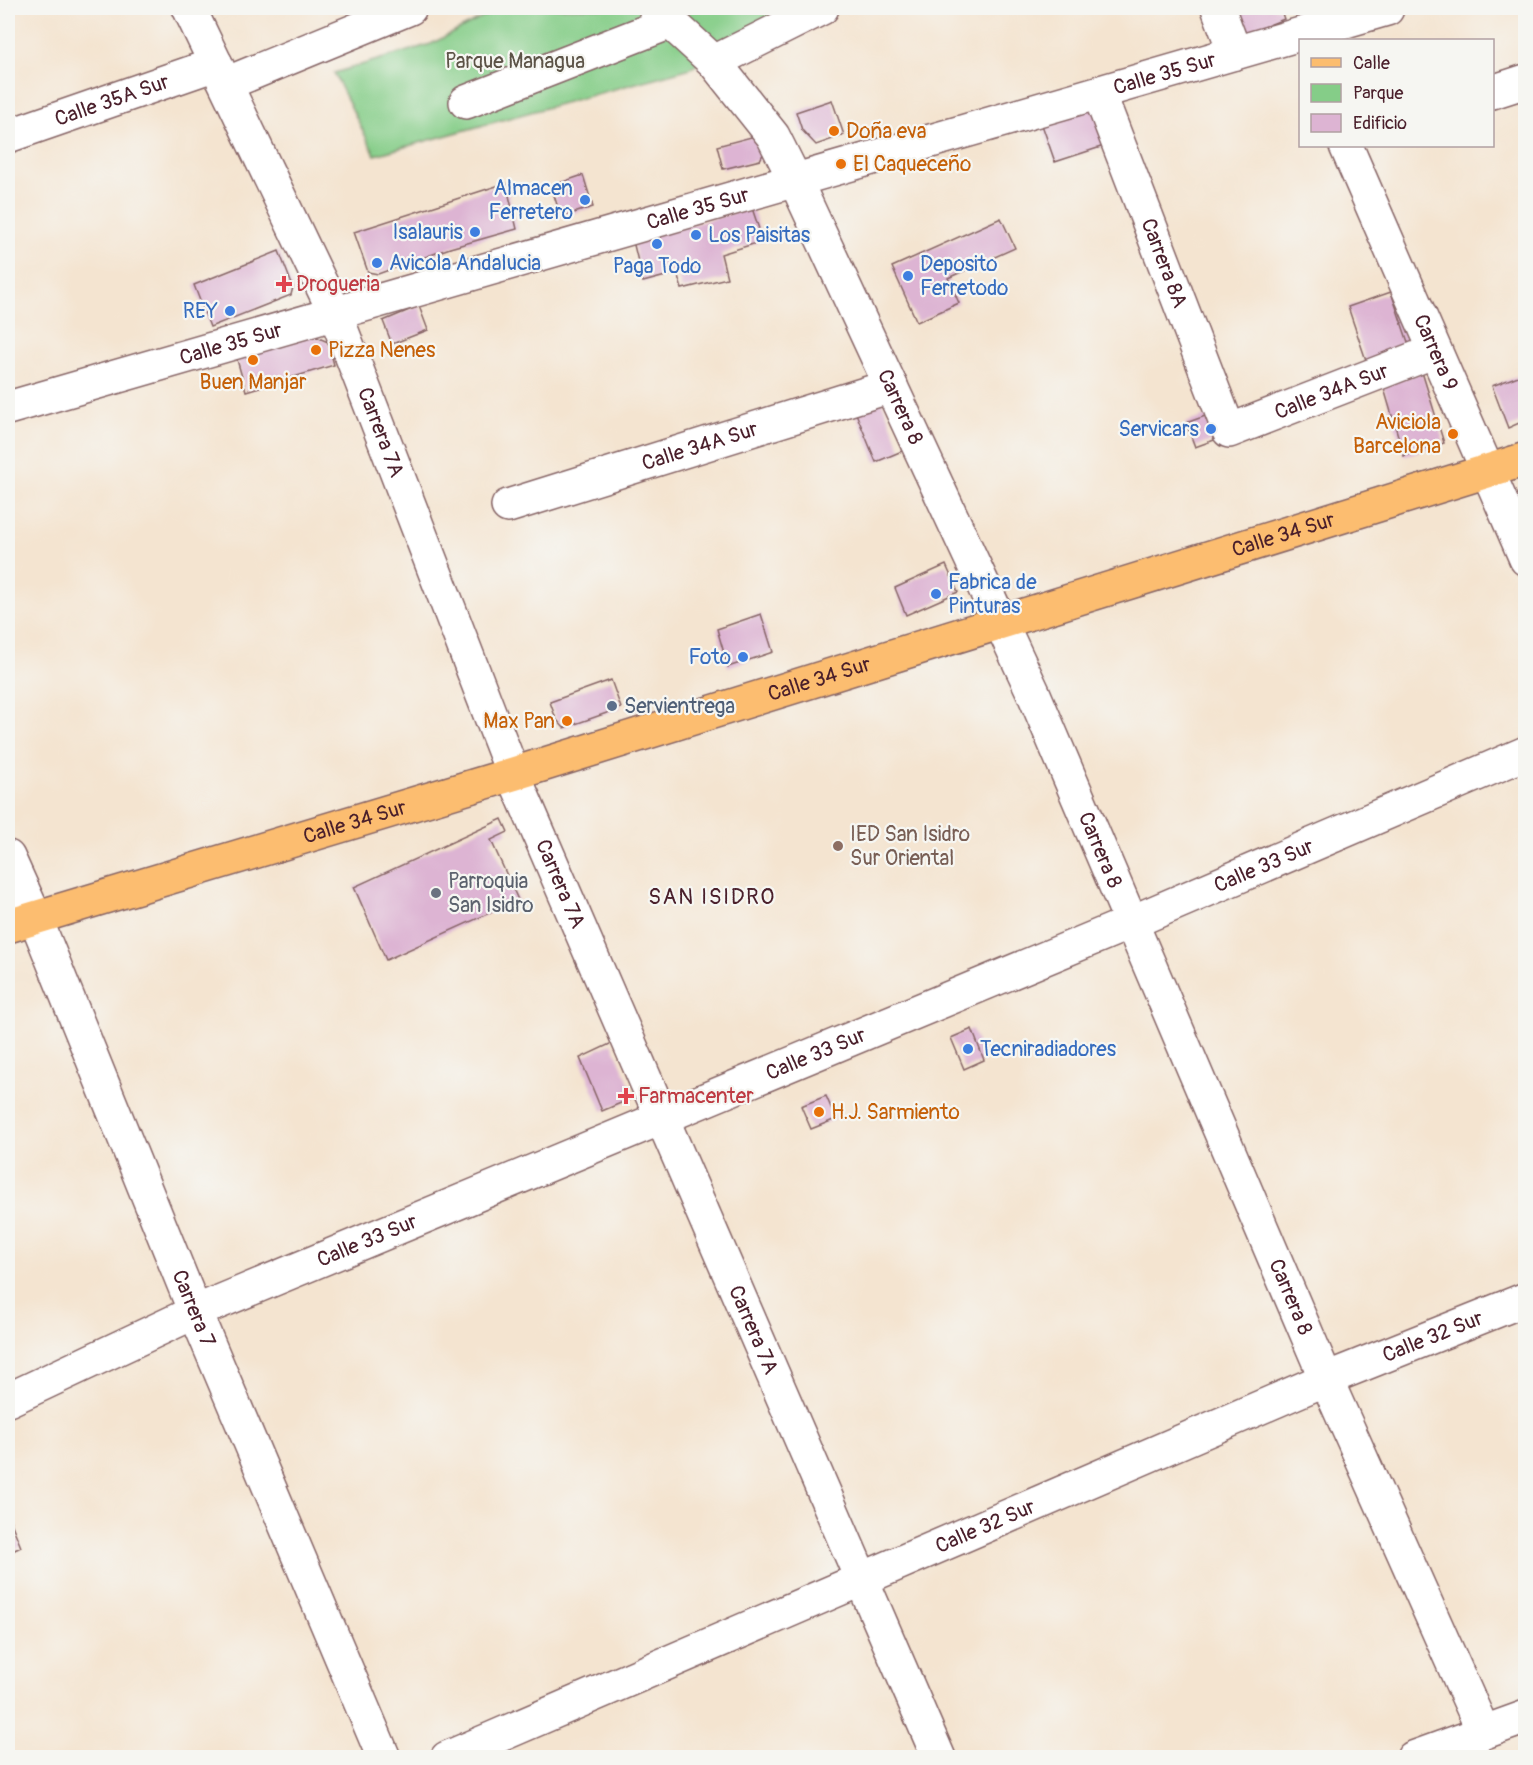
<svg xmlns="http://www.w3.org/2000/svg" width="1533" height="1765" font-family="Pangolin,sans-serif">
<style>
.green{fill:#85cd88;stroke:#68765a;stroke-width:1.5}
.building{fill:#ddb4d3}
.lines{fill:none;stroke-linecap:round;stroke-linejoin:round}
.minor-casing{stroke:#866465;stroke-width:36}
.major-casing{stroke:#866465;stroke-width:36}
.minor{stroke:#fff;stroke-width:33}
.major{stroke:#fcbd6f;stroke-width:33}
.food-dot{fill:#e8710a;stroke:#f6f6f2;stroke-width:2}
.shop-dot{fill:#3f7fe0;stroke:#f6f6f2;stroke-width:2}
.health-dot{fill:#e0444e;stroke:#f6f6f2;stroke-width:2}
.service-dot{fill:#5c6f8a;stroke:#f6f6f2;stroke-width:2}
.education-dot{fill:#8d6e63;stroke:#f6f6f2;stroke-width:2}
.worship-dot{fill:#6b7280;stroke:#f6f6f2;stroke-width:2}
.labels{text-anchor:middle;stroke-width:4.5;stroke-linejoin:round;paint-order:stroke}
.park-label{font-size:21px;fill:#5c5347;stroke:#f6f6f2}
.street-label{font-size:21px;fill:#4a1f2b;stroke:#f6f6f2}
.food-label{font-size:21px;fill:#c56008;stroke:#f6f6f2;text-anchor:start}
.shop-label{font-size:21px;fill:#366cbe;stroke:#f6f6f2;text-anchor:end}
.health-label{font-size:21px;fill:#be3a42;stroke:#f6f6f2;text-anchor:start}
.service-label{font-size:21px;fill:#4e5e75;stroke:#f6f6f2;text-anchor:start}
.education-label{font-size:21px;fill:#785e54;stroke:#f6f6f2;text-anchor:start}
.worship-label{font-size:21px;fill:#5b616d;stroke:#f6f6f2;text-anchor:start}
.neighbourhood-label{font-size:22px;letter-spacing:1.5px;fill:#4a1f2b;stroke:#f6f6f2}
</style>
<rect width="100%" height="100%" fill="#f6f6f2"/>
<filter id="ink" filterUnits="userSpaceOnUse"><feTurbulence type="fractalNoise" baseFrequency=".0167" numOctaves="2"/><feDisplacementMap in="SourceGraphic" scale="12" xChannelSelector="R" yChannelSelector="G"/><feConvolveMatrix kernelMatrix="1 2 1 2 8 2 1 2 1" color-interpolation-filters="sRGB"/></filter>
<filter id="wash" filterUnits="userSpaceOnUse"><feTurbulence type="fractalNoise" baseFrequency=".008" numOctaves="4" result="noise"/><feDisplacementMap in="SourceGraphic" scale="24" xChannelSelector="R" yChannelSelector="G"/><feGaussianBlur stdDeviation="1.35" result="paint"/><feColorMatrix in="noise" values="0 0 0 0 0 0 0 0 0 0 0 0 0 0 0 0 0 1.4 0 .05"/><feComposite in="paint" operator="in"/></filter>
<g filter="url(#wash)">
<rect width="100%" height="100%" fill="#f4e4d0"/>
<path class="green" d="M501,8h289l-99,60 -316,87 -41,-82 97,-29z"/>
<g id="blocks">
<g class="building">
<path d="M1222,8h58l4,11 -50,20z"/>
<path d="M832,100l12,35 -28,10 -14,-15 -6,-18z"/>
<path d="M1095,101l15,43 -55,18 -15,-43z"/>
<path d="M755,136l10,14 -5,10 -37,9 -6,-23z"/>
<path d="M583,175l10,32 -32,10 -10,-31z"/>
<path d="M506,183l11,46 -67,19 -72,26 -10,-2 -14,-40z"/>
<path d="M752,208l11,33 -42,13 6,24 -45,11 -5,-16 -34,9 -10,-41z"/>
<path d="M1001,218l14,30 -67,30 11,25 -42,19 -25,-55z"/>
<path d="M279,251l14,36 -2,8 -81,32 -16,-42z"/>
<path d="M1391,292l21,62 -43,15 -21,-62z"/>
<path d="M419,306l9,24 -36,14 -9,-23z"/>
<path d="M312,335l16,7 6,23 -88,26 -10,-35z"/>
<path d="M1422,372l22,71 -40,13 -21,-71z"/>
<path d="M1526,373v47l-18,8 -16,-42z"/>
<path d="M881,400l21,51 -26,11 -21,-51z"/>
<path d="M1208,415l9,24 -22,8 -9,-24z"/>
<path d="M946,565l12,27 -52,23 -11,-27z"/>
<path d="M761,614l12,38 -45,15 -11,-38z"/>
<path d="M611,680l10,28 -57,20 -8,-9 -6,-17z"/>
<path d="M502,819l6,13 -17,8 27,60 -132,60 -32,-73z"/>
<path d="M972,1029l12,31 -20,9 -13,-31z"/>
<path d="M612,1043l23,54 -33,14 -22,-53z"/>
<path d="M826,1096l10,23 -25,10 -10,-23z"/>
<path d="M8,1515l13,32 -13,6z"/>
</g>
</g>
</g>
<g filter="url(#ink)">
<use href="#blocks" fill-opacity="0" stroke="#866465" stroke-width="1.5"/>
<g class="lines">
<defs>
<g id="minor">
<path id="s1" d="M189,8l146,305 178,461 426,984"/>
<path id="s2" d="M655,8l59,54 59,74 22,44 238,512 293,687 157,352"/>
<path d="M1218,8l17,45"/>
<path d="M714,62l108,-54"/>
<path d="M228,83l182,-75"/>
<path d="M1492,92l34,-11"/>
<path id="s3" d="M1099,93l130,338 206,-80"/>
<path d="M466,102l205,-80"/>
<path id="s4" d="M8,136l208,-72"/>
<path id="s5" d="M1346,146l180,413"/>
<path id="s6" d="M8,408l1379,-399"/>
<path id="s7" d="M508,506l383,-120"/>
<path id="s8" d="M8,857l27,60 160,395 189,446"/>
<path id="s9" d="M8,1400l187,-88 937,-390 394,-169"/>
<path id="s10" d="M447,1758l879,-379 200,-80"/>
<path d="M1413,1758l113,-41"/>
</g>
<g id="major">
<path id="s11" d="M8,926l505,-152 1013,-315"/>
</g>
</defs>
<use href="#minor" class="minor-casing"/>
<use href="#major" class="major-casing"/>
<use href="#minor" class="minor"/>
<use href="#major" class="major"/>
</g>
</g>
<g class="food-dot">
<circle cx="834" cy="131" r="6"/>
<circle cx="841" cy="164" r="6"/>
<circle cx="316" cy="350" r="6"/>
<circle cx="253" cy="360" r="6"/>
<circle cx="1453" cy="434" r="6"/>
<circle cx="567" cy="721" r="6"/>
<circle cx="819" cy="1112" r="6"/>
</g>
<g class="shop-dot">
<circle cx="585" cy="200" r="6"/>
<circle cx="475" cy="232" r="6"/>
<circle cx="696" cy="235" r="6"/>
<circle cx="657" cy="244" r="6"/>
<circle cx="377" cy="263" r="6"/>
<circle cx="908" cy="276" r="6"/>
<circle cx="230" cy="311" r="6"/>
<circle cx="1211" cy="429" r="6"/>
<circle cx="936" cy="594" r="6"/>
<circle cx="743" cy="657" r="6"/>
<circle cx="968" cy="1049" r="6"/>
</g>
<g class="health-dot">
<path d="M281 275h6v6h6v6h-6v6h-6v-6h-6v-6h6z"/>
<path d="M623 1087h6v6h6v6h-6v6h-6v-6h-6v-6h6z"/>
</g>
<circle class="service-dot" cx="612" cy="706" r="6"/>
<circle class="education-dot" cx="838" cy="846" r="6"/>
<circle class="worship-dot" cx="436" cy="893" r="6"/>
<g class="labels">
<g class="park-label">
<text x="515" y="68">Parque Managua</text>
</g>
<g class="street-label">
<text dy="7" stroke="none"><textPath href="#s6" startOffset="1204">Calle 35 Sur</textPath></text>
<text dy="7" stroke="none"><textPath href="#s4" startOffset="110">Calle 35A Sur</textPath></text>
<text dy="7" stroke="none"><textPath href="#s6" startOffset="718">Calle 35 Sur</textPath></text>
<text dy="7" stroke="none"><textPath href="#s3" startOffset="182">Carrera 8A</textPath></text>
<text dy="7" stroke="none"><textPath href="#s6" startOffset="232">Calle 35 Sur</textPath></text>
<text dy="7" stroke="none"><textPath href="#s5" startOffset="225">Carrera 9</textPath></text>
<text dy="7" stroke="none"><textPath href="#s3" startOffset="472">Calle 34A Sur</textPath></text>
<text dy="7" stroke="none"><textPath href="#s2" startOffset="474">Carrera 8</textPath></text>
<text dy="7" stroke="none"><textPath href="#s1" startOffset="466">Carrera 7A</textPath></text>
<text dy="7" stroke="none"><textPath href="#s7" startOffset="201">Calle 34A Sur</textPath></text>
<text dy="7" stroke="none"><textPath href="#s11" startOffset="1334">Calle 34 Sur</textPath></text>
<text dy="7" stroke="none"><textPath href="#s11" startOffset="848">Calle 34 Sur</textPath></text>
<text dy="7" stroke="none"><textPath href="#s11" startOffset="362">Calle 34 Sur</textPath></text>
<text dy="7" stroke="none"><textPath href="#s2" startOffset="960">Carrera 8</textPath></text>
<text dy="7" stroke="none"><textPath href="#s9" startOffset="1365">Calle 33 Sur</textPath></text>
<text dy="7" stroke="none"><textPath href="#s1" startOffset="952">Carrera 7A</textPath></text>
<text dy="7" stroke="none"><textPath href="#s9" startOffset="879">Calle 33 Sur</textPath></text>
<text dy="7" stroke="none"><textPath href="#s9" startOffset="393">Calle 33 Sur</textPath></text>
<text dy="7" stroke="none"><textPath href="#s2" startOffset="1446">Carrera 8</textPath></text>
<text dy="7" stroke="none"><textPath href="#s8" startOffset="488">Carrera 7</textPath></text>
<text dy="7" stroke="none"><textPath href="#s1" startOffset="1438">Carrera 7A</textPath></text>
<text dy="7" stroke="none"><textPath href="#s10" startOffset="1072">Calle 32 Sur</textPath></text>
<text dy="7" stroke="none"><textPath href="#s10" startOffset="586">Calle 32 Sur</textPath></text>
</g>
<g class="food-label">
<text x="846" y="138">Doña eva</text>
<text x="853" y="171">El Caqueceño</text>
<text x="328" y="357">Pizza Nenes</text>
<text x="253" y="389" text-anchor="middle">Buen Manjar</text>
<text x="1441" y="429" text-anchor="end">Aviciola<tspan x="1441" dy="24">Barcelona</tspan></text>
<text x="555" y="728" text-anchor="end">Max Pan</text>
<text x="831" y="1119">H.J. Sarmiento</text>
</g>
<g class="shop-label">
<text x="573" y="195">Almacen<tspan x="573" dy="24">Ferretero</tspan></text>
<text x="463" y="239">Isalauris</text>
<text x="708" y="242" text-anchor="start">Los Paisitas</text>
<text x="389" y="270" text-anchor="start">Avicola Andalucia</text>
<text x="920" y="271" text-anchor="start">Deposito<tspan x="920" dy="24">Ferretodo</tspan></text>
<text x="657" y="273" text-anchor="middle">Paga Todo</text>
<text x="218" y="318">REY</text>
<text x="1199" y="436">Servicars</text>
<text x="948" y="589" text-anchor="start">Fabrica de<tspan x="948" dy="24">Pinturas</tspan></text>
<text x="731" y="664">Foto</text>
<text x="980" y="1056" text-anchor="start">Tecniradiadores</text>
</g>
<g class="health-label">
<text x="296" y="291">Drogueria</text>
<text x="638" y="1103">Farmacenter</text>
</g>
<g class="service-label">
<text x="624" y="713">Servientrega</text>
</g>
<g class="education-label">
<text x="850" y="841">IED San Isidro<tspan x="850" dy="24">Sur Oriental</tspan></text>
</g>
<g class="worship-label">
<text x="448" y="888">Parroquia<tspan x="448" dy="24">San Isidro</tspan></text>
</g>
<g class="neighbourhood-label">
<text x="712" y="904">SAN ISIDRO</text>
</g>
</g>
<rect width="1533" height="1765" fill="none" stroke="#f6f6f2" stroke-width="30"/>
<rect x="1299" y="39" width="195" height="108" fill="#f6f6f2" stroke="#b1a0a2" stroke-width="1.5"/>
<rect x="1311" y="58" width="30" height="9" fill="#fcbd6f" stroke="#b1a0a2" stroke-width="1.5"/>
<text x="1353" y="69" font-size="18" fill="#4a1f2b">Calle</text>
<rect x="1311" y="84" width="30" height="18" fill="#85cd88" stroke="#b1a0a2" stroke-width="1.5"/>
<text x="1353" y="99" font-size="18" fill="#4a1f2b">Parque</text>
<rect x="1311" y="114" width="30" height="18" fill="#ddb4d3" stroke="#b1a0a2" stroke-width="1.5"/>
<text x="1353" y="129" font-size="18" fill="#4a1f2b">Edificio</text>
</svg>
